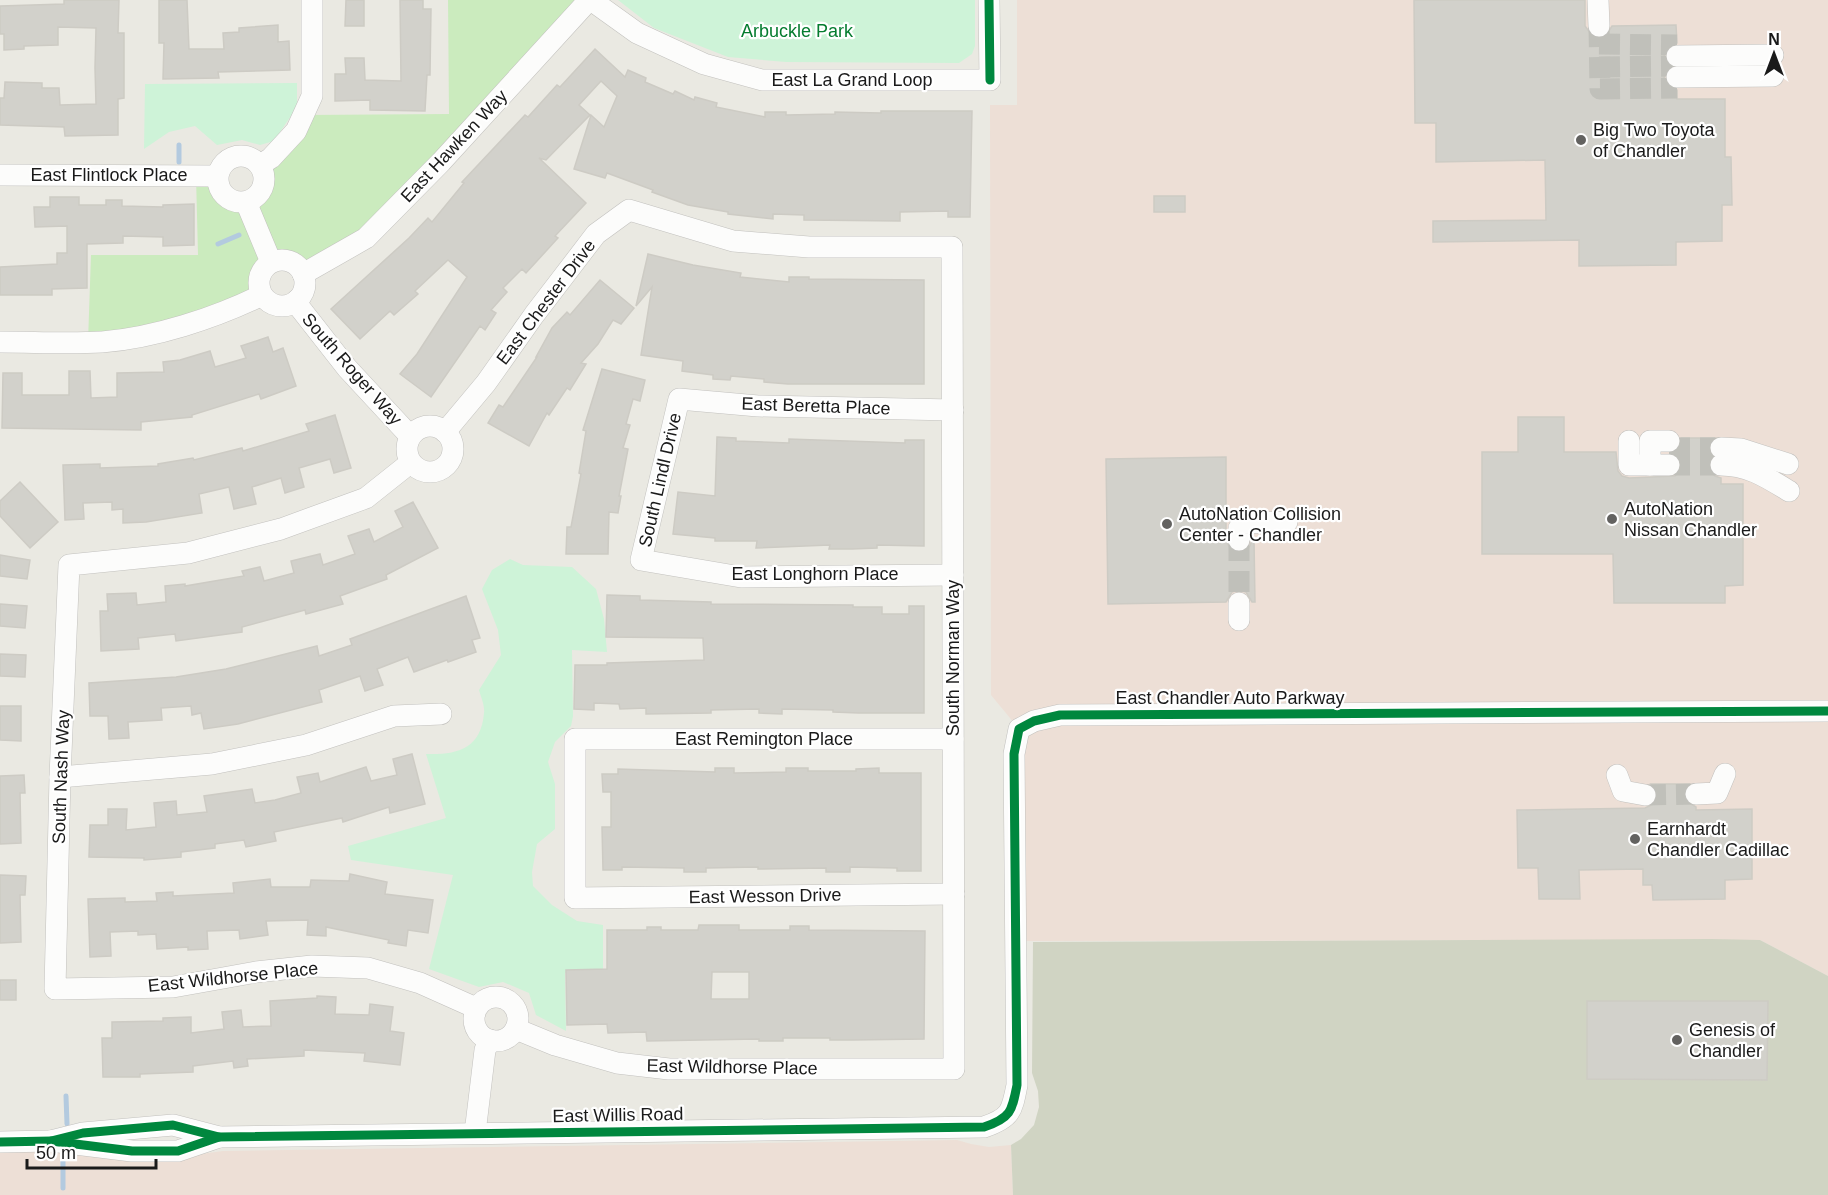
<svg xmlns="http://www.w3.org/2000/svg" width="1828" height="1195" font-family="Arial,sans-serif">
<style>
.commercial{fill:#eddfd6}
.construction{fill:#d0d4c3}
.grass{fill:#cbebbe}
.park{fill:#cef3d8}
.lines{fill:none;stroke-linecap:round;stroke-linejoin:round}
.stream{stroke:#b3cadf;stroke-width:5}
.building{fill:#d2d1cb;stroke:#cdcbc4;stroke-width:1.5;fill-rule:evenodd}
.minor-tunnel{stroke:#c0c0ba;stroke-width:21;stroke-dasharray:21 10;stroke-linecap:butt}
.minor-casing{stroke:#c2c1be;stroke-width:22}
.minor{stroke:#fcfcfb;stroke-width:21}
.cycleway-casing{stroke:#fff;stroke-width:13}
.cycleway{stroke:#00873e;stroke-width:9}
.poi-dot{fill:#636260;stroke:#fff;stroke-width:2}
.labels{text-anchor:middle;stroke-width:4.5;stroke-linejoin:round;paint-order:stroke}
.park-label{font-size:18px;fill:#057c2f;stroke:#fff}
.street-label{font-size:18px;fill:#1a1a1a;stroke:#fff}
.poi-label{font-size:18px;fill:#1a1a1a;stroke:#fff;text-anchor:start}
</style>
<rect width="100%" height="100%" fill="#eae9e2"/>
<g class="commercial">
<path d="M1017,0h811v976l-68,-36 -744,1 3,-212 -28,-34 -1,-590h27z"/>
<path d="M957,1140l14,4 18,3 22,-2 2,50h-1013v-44l26,-2 153,8 44,-6z"/>
</g>
<path class="construction" d="M1711,939l49,1 68,36v219h-815l-2,-50 10,-6 13,-14 5,-18 -1,-16 -6,-18 1,-131z"/>
<path class="grass" d="M448,0h141l-223,238 -67,29c-22,-18 -47,1 -37,28l-174,47 3,-87h107l-2,-79 21,8c7,16 27,26 41,10 7,-7 3,-13 5,-22 2,-7 34,-48 41,-57l145,-1z"/>
<g class="park">
<path d="M618,0h357v46l-3,8 -13,9 -173,-1 -58,-5 -74,-29z"/>
<path d="M297,83v24l-23,34 -14,4 -18,-5 -25,5 -22,-19 -26,6 -25,17 1,-65z"/>
<path d="M510,559l13,6 49,2 24,22 8,30 3,33 -35,-2 1,66 -2,10 -16,16 -7,20 7,22v45l-18,15 -5,28 1,14 19,19 25,16 26,4v45l-38,3 1,58 -30,-16 -7,-22 -26,-11 -24,5 -50,-18 24,-94 -102,-15 -3,-14 98,-28 -20,-64c31,1 55,-5 58,-41 1,-7 -3,-16 -5,-23l22,-35 -3,-25 -16,-41 10,-19z"/>
</g>
<g class="lines">
<g class="stream">
<path d="M179,145v17"/>
<path d="M218,244l21,-9"/>
<path d="M66,1096l1,28"/>
<path d="M63,1157v31"/>
</g>
</g>
<g class="building">
<path d="M64,0h55l-1,33h6v65l-6,1v36l-53,1 -1,-9 -64,-2v-27h4l1,-16 37,1v5h17l1,17 36,-1 -1,-36 1,-40 -38,-1v18l-34,1v3l-20,1v-16h-4v-28l64,-2z"/>
<path d="M159,0h28l2,49h35l-1,-16 16,-1v-4l39,-3v17l11,-1 1,29 -72,2 1,6 -56,1 1,-36h-5z"/>
<path d="M346,0h18v26h-19z"/>
<path d="M400,0h23v9h8l-1,66h-3l-2,36 -55,-1v-10l-35,1v-27h11l-1,-16h19l1,22 36,1z"/>
<path d="M1414,0h171v26l8,11 6,2 7,-3 6,-10 64,-1 1,18 -7,2 -6,11 2,6 4,4 -6,11 2,7 5,4 6,2v9h48v58h6l1,48h-10v36l-46,1v23l-97,1v-26l-146,2v-21l113,-1 -1,-60 -109,2v-39h-21z"/>
<path d="M595,49l30,28 3,-7 18,8 -1,4 28,12 2,-3 19,9 1,-3 22,6 -1,4 49,10v-5h21v3l49,-1v-2l46,1v-2h91l-2,106h-22v-6l-48,1v9l-96,-1v-5l-31,-1v5l-45,-5v-2l-40,-7 -36,-13 1,-2 -46,-17 -2,5 -31,-9 17,-54 13,12 13,-31 -16,-15 -22,24 11,10 -44,45 -7,-2 47,45 -31,33 3,2 -32,35 -4,-4 -19,19 4,4 -16,18 5,3 -11,17 -5,-4 -49,71 -31,-23 17,-20 50,-77 -19,-17 -33,31 3,3 -24,21 -4,-4 -30,28 -29,-30 78,-71 19,-20 4,4 32,-39 -2,-1 63,-67 3,2 29,-32 3,2z"/>
<rect x="1154" y="196" width="31" height="16"/>
<path d="M50,197h29v8h27v-5h16v6l41,1v-2l31,-1v41l-31,1v-9l-40,-1v7l-36,1v44l-35,1v6h-52v-28l57,-3v-11h10v-27l-32,1 -1,-20h16z"/>
<path d="M648,254l45,11 48,8 -1,4 49,5v-5h20v2l115,1v104h-136l-24,-2v-3l-33,-3 -1,4 -17,-1v-4l-31,-4 1,-10 -42,-6 11,-68 -16,19z"/>
<path d="M600,280l34,28 -13,16 -8,-4 -15,24 -17,19 5,1 -16,26 -3,-2 -18,27 -2,-2 -18,33 -41,-23 11,-18 4,2 34,-50h-1l16,-29 15,-16 3,3z"/>
<path d="M268,337l5,15 10,-4 13,38 -35,13 -2,-5 -67,21v2l-51,5v8l-139,-2 1,-55h19v22h47v-24h21l1,27 26,-1v-24l47,-1 -1,-10 17,-2 30,-9 5,16 31,-9 -5,-12z"/>
<path d="M602,369l43,11 -5,21 -7,-2 -7,25 4,1 -7,23 5,1 -9,47h2l-3,17 -9,-1 -1,42h-42l1,-27h4l10,-53 -2,-1 7,-42 -3,-1z"/>
<path d="M335,415l16,53 -17,5 -4,-14 -31,9 5,19 -19,6 -4,-15 -29,9 4,17 -22,5 -5,-22 -30,7 3,19 -56,9 -23,1v-14l-11,1v-8l-29,1 1,16 -19,1 -2,-55 37,-1v4l58,-2v-2l35,-6 1,2 48,-12 1,3 66,-20 -3,-7z"/>
<path d="M1518,417h46v35h52l2,19 4,5 7,2 46,-2 5,-5 2,-7 -2,-6 -8,-5 8,-5 1,-10h33l-6,9 4,9 -4,8 2,7 5,5 6,2v6h22v101l-18,1v17h-111l-1,-49h-131v-102h36z"/>
<path d="M717,437l19,1v3l53,2v-4l116,4v-3h19v106l-47,-1v3l-25,1h-23l1,-4 -74,3 1,-7h-42v-3l-42,-4 5,-42 37,4z"/>
<path d="M1226,457v84l6,10 8,2 6,-2 4,-5 2,-6h2l1,62h-3l-6,-10 -8,-2 -6,2 -6,10 -118,2 -2,-145z"/>
<path d="M20,482l38,40 -28,26 -30,-32v-15z"/>
<path d="M413,502l25,46 -52,27 1,4 -47,17 3,8 -37,10 -1,-4 -63,17v5l-66,9 -1,-7 -37,4 1,11 -38,2 -1,-40h8l-1,-17 29,-1 1,12 29,-3 -1,-16 20,-2v2l59,-10 -2,-5 18,-4 4,14 30,-8 -3,-12 29,-7 3,11 32,-11 -7,-18 21,-7 5,13 29,-15 -8,-16z"/>
<path d="M0,555l30,5 -3,19 -27,-3z"/>
<path d="M607,595l33,1v4l71,2v2l142,1v2h29v7h27v-8h15v107h-65l-26,-1v-2l-51,-1v5l-23,-1v-4l-48,1v3l-65,1v-6l-26,1 -1,-5 -25,-1v7l-20,-1 1,-44h32v-2l97,-3 -1,-22 -97,-1z"/>
<path d="M466,596l14,42 -8,2 4,12 -28,10 -1,-2 -33,12 -6,-15 -31,12 6,16 -18,6 -5,-15 -41,14 3,12 -84,22 -34,5 -3,-16 -9,2 -1,-9 -30,2 1,12 -34,2 1,16 -20,1 -1,-23h-18l-1,-33 87,-6 50,-8 91,-23 2,10 33,-11 -2,-6z"/>
<path d="M0,604l27,2 -2,22 -25,-2z"/>
<path d="M0,654l26,1 -1,22 -25,-1z"/>
<path d="M0,706h21v35l-21,-1z"/>
<path d="M412,754l13,50 -35,9 -1,-6 -46,15 -1,-4 -68,14 2,9 -30,6 -2,-7 -29,4v4l-34,4v5l-37,3v-2l-55,-1 1,-32h18v-16h19l-1,21 30,-3 -2,-24 22,-2 1,14 30,-3 -3,-16 48,-7 3,14 20,-3 26,-7 -4,-16 21,-4 2,9 46,-15 5,14 26,-6 -4,-16z"/>
<path d="M715,768h19v5l52,-1v-4h22v3h48v-2l23,-1v5h42v98h-24v-3l-47,-1v5h-24v-4l-68,1v-2l-52,1v4h-22v-4l-62,-1v3h-19l-1,-43h9v-35h-8l-1,-18h16v-5l97,3z"/>
<path d="M24,775l1,18h-5l1,50 -21,1v-68z"/>
<path d="M1651,784h38l-5,5 -1,6 3,6 10,6v3l56,-1v70l-27,1v19l-72,1 -1,-15h-9v-16l-64,1 1,29h-41l-1,-31h-20l-1,-58 128,-2 9,-4 3,-6v-8z"/>
<path d="M350,874l37,8 -2,12 48,6 -5,33 -20,-3 -2,16 -18,-3 1,-3 -63,-13v9l-19,-1 1,-15 -42,1 2,14 -28,4 -1,-9 -32,1 1,18 -20,1v-3l-31,2 -1,-15 -18,1v-4l-28,1 1,24 -21,1 -2,-58 37,-1v4l32,-1 -1,-8 17,-1v4l61,-3 -1,-10 37,-4 1,8h39l1,-7 38,1z"/>
<path d="M0,875l26,1 -1,19h-5l1,47 -21,1z"/>
<path d="M699,925h40v5h51v-4h19v4l116,1 -1,108 -72,1h-22v-2h-47v3h-24v-2l-112,2 -1,-9 -38,1 -1,-9 -40,1 -1,-55 41,-1v-39h40v-3h14v3h37zM712,972h37v27h-38z"/>
<rect x="0" y="980" width="16" height="20"/>
<path d="M317,996l19,1 -1,17 34,1 1,-11 23,3 -3,24 14,2 -4,32 -36,-4 1,-8 -61,-3v6l-57,3 1,7 -14,2 -1,-7 -40,5v6l-53,2v3h-37l-1,-39h10v-16l51,-1v-3l28,-1v16l33,-4 -2,-17 19,-2 2,17 28,-1 -1,-25 47,-3z"/>
<path d="M1587,1001h181l-1,79 -180,-1z"/>
</g>
<g class="lines">
<g class="minor-tunnel">
<path d="M1599,26l1,63 77,-1"/>
<path d="M1599,44l78,1"/>
<path d="M1599,67l78,-1"/>
<path d="M1669,448h52"/>
<path d="M1669,465h52"/>
<path d="M1239,540v63"/>
<path d="M1645,795l51,-1"/>
</g>
<defs>
<g id="minor">
<path d="M591,0l46,33 67,31 58,16h228l-1,-80"/>
<path d="M1598,0l1,26"/>
<path d="M1677,56l96,-1"/>
<path d="M1677,77l96,-1"/>
<circle cx="241" cy="179" r="23"/>
<path d="M260,165l11,-7 25,-27 16,-35v-96"/>
<path d="M0,175l217,1"/>
<path d="M246,202l25,60"/>
<circle cx="282" cy="283" r="23"/>
<path d="M303,274l63,-36 75,-76 148,-162"/>
<path d="M297,300l3,8 47,60 63,68"/>
<path d="M0,342c34,0 69,2 102,0 52,-4 113,-24 160,-47"/>
<path d="M953,410l-195,-4 -79,-7 -38,161 100,17 212,-2"/>
<circle cx="430" cy="449" r="23"/>
<path d="M445,432l41,-49 48,-68 62,-81 33,-24 104,31 76,6h143l2,822h-285l-52,-6 -62,-18 -39,-16"/>
<path d="M1629,441v24h40"/>
<path d="M1721,448l20,1 47,15"/>
<path d="M410,463l-44,35 -85,31 -93,24 -119,12 -9,212 -5,212 118,-2 83,-15 56,-6 56,2 52,15 56,25"/>
<path d="M1650,465v-24h19"/>
<path d="M1721,465c27,0 45,12 68,26"/>
<path d="M1239,540v-12l4,-5 44,-1"/>
<path d="M1239,603v17"/>
<path d="M953,739h-378v159l379,-4"/>
<path d="M1617,775l6,16 22,4"/>
<path d="M60,777l152,-13 94,-19 88,-29 47,-2"/>
<path d="M1696,794l21,-1 8,-19"/>
<circle cx="496" cy="1019" r="22"/>
<path d="M475,1133l10,-83 5,-10"/>
<path d="M51,1141l32,-8 90,-8 46,12 765,-10c27,-9 28,-16 33,-42l-3,-331 5,-25 15,-8 26,-6 768,-4"/>
<path d="M0,1142l51,-1 81,10h46l41,-14"/>
</g>
</defs>
<use href="#minor" class="minor-casing"/>
<use href="#minor" class="minor"/>
<defs>
<g id="cycleway">
<path d="M989,0l1,80"/>
<path d="M51,1141l32,-8 90,-8 46,12 765,-10c27,-9 28,-16 33,-42l-3,-331 5,-25 15,-8 26,-6 768,-4"/>
<path d="M0,1142l51,-1 81,10h46l41,-14"/>
</g>
</defs>
<use href="#cycleway" class="cycleway-casing"/>
<use href="#cycleway" class="cycleway"/>
</g>
<g class="poi-dot">
<circle cx="1581" cy="140" r="6"/>
<circle cx="1612" cy="519" r="6"/>
<circle cx="1167" cy="524" r="6"/>
<circle cx="1635" cy="839" r="6"/>
<circle cx="1677" cy="1040" r="6"/>
</g>
<g class="labels">
<g class="park-label">
<text x="797" y="37">Arbuckle Park</text>
</g>
<g class="street-label">
<text x="852" y="86">East La Grand Loop</text>
<text transform="translate(454 146) rotate(-47)" y="6">East Hawken Way</text>
<text x="109" y="181">East Flintlock Place</text>
<text transform="translate(546 302) rotate(-53)" y="6">East Chester Drive</text>
<text transform="translate(352 369) rotate(49)" y="6">South Roger Way</text>
<text transform="translate(816 406) rotate(2)" y="6">East Beretta Place</text>
<text transform="translate(660 480) rotate(-77)" y="6">South Lindl Drive</text>
<text x="815" y="580">East Longhorn Place</text>
<text transform="translate(953 658) rotate(-90)" y="6">South Norman Way</text>
<text x="1230" y="704">East Chandler Auto Parkway</text>
<text x="764" y="745">East Remington Place</text>
<text transform="translate(61 777) rotate(-88)" y="6">South Nash Way</text>
<text transform="translate(765 896) rotate(-1)" y="6">East Wesson Drive</text>
<text transform="translate(233 977) rotate(-6)" y="6">East Wildhorse Place</text>
<text transform="translate(732 1067) rotate(1)" y="6">East Wildhorse Place</text>
<text transform="translate(618 1115) rotate(-1)" y="6">East Willis Road</text>
</g>
<g class="poi-label">
<text x="1593" y="136">Big Two Toyota<tspan x="1593" dy="21">of Chandler</tspan></text>
<text x="1624" y="515">AutoNation<tspan x="1624" dy="21">Nissan Chandler</tspan></text>
<text x="1179" y="520">AutoNation Collision<tspan x="1179" dy="21">Center - Chandler</tspan></text>
<text x="1647" y="835">Earnhardt<tspan x="1647" dy="21">Chandler Cadillac</tspan></text>
<text x="1689" y="1036">Genesis of<tspan x="1689" dy="21">Chandler</tspan></text>
</g>
</g>
<g transform="translate(1774 54)" stroke="#ffffff" stroke-width="4.5" paint-order="stroke">
<path d="M0-4.5L10 22L0 15L-10 22Z" fill="#1a1a1a"/>
<text y="-9" font-size="16" font-weight="bold" text-anchor="middle" fill="#1a1a1a">N</text>
</g>
<path d="M27 1159v9h129v-9" fill="none" stroke="#1a1a1a" stroke-width="3"/>
<text x="36" y="1159" font-size="18" fill="#1a1a1a" stroke="#ffffff" stroke-width="4.5" paint-order="stroke">50 m</text>
</svg>
